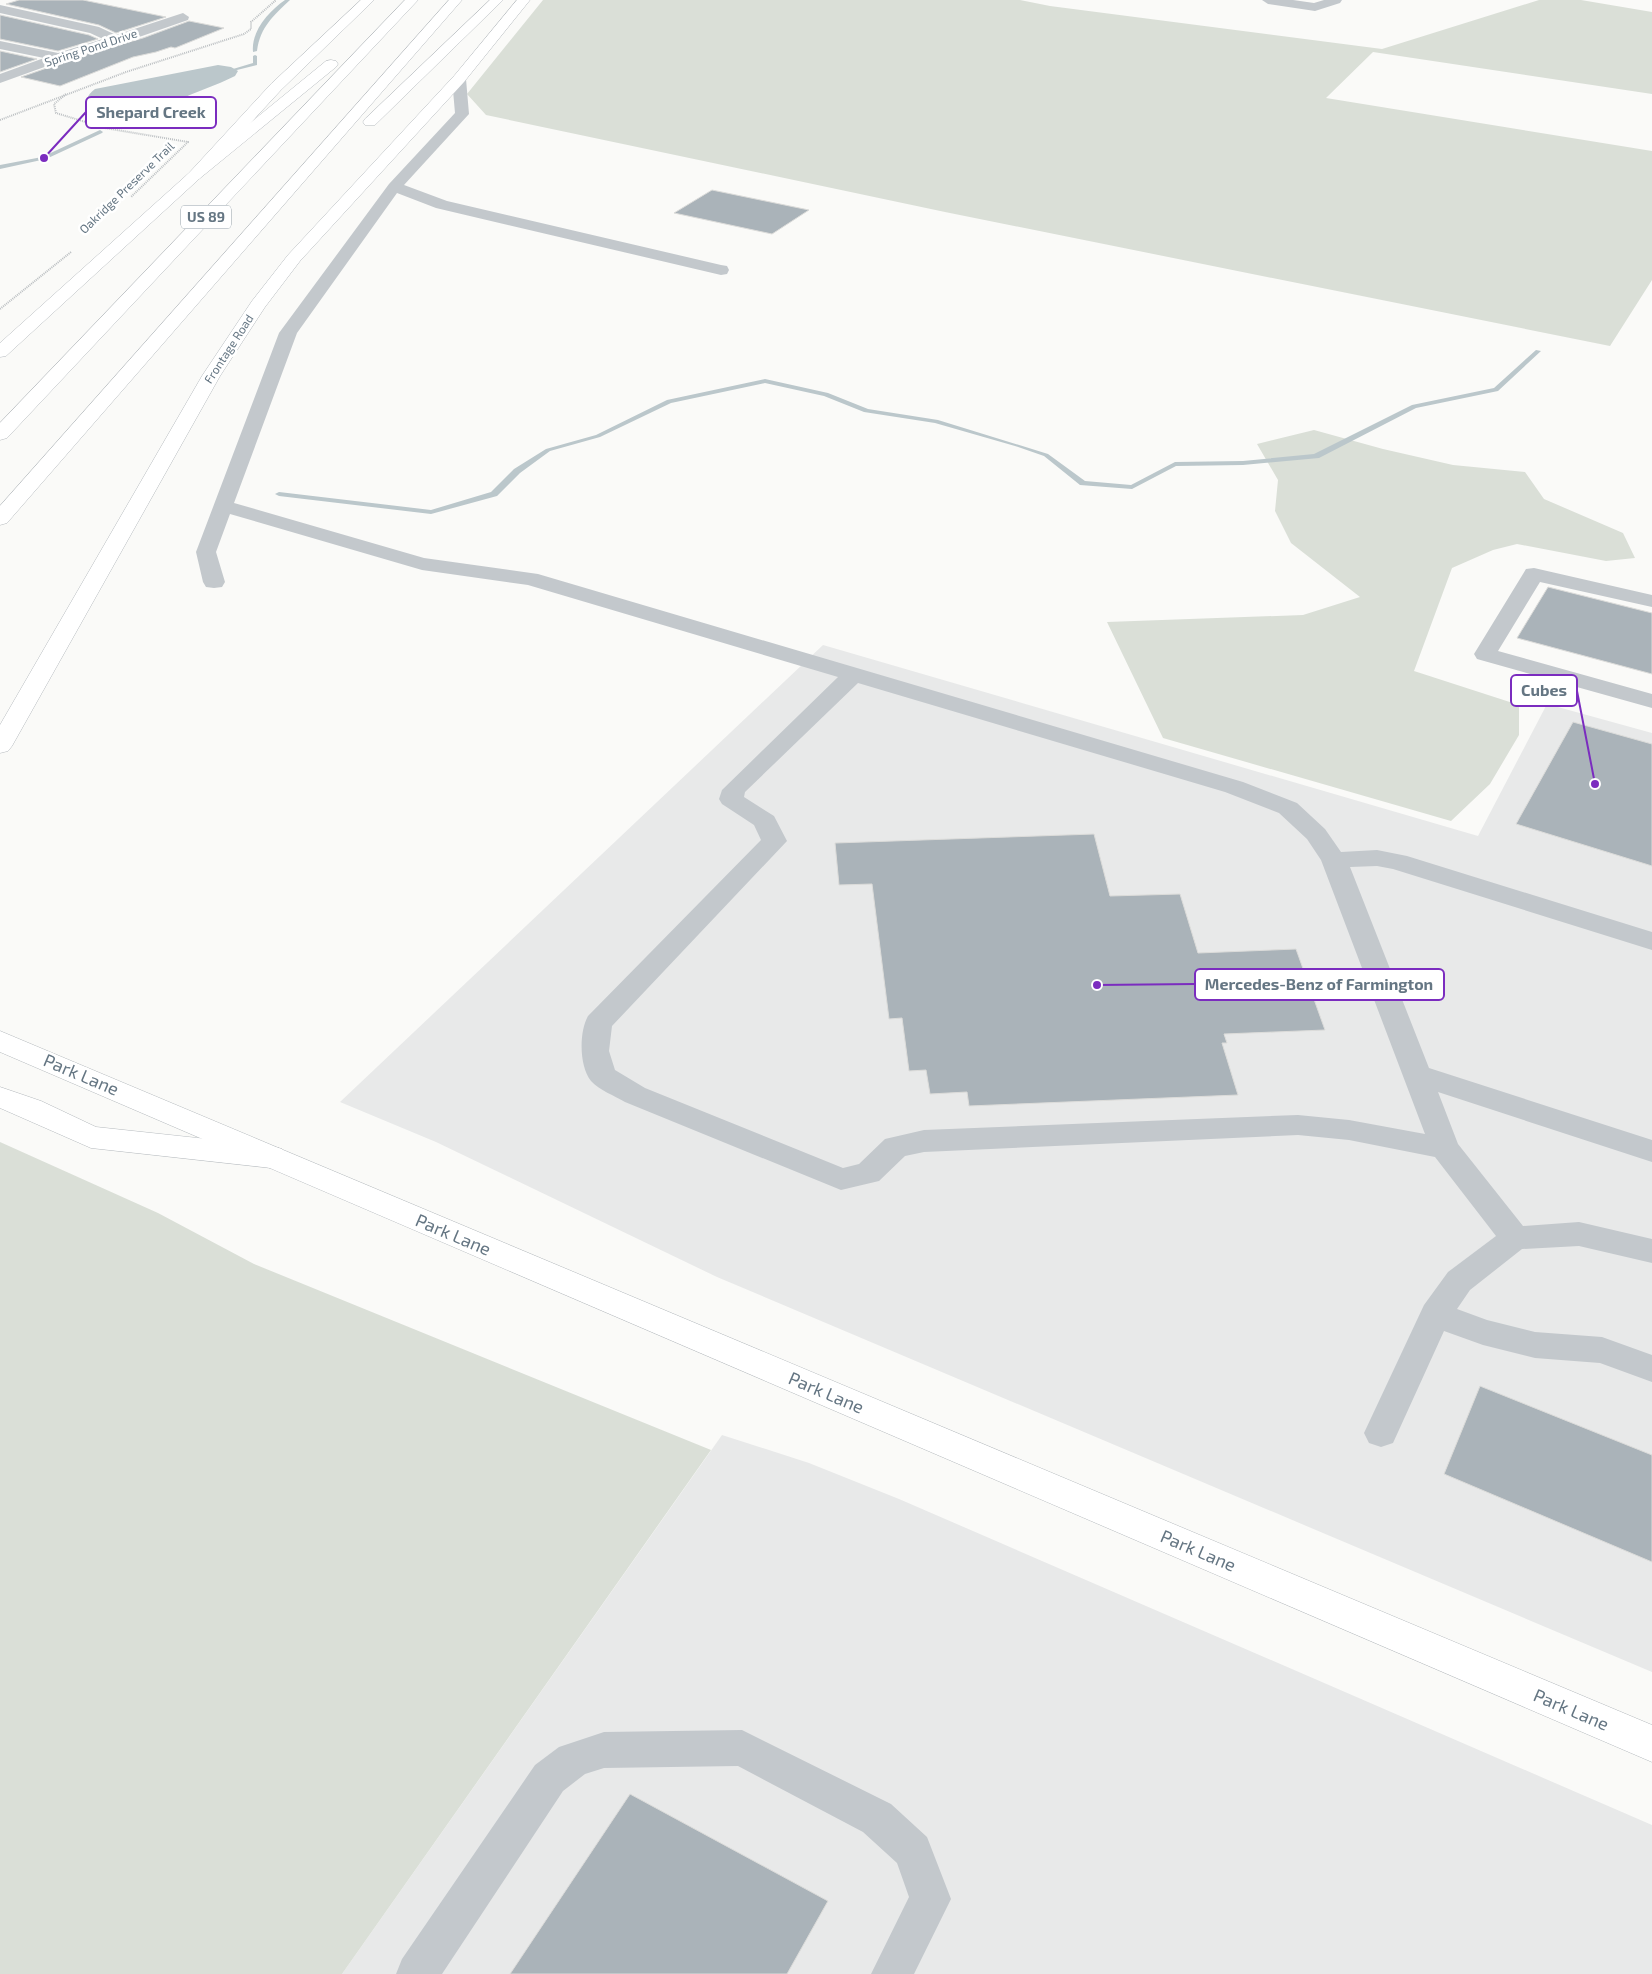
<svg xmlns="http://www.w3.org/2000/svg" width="1652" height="1974" font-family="'Exo 2',sans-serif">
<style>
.built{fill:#e8e9e9}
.green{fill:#dadfd7}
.water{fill:#bbc7cb}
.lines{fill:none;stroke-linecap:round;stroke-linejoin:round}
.stream{fill:#bbc7cb;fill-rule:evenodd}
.building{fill:#aab3b9;stroke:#dcdcda}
.major-casing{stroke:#b5babe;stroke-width:1}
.highway-casing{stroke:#b4b9bd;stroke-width:1}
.path{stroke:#bbbfc2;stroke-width:2;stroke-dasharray:1 1;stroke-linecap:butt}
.minor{fill:#c3c8cc;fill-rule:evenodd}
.major{fill:#fff;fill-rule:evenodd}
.highway{fill:#fff;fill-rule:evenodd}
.labels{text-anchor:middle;stroke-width:5;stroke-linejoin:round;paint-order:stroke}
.far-street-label{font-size:12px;fill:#657683;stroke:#fff}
.shield{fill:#fff;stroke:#939fa8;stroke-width:1}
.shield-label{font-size:14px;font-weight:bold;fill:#657683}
.near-street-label{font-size:18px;fill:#657683;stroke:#fff}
.leader{fill:none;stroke:#7b2cbf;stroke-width:2}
.callout-dot{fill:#7b2cbf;stroke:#fff;stroke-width:2}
.callout{fill:#fff;stroke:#7b2cbf;stroke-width:2}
.callout-label{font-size:16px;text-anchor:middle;font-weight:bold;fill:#657683}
</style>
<rect width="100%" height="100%" fill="#fafaf8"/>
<g class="built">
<path d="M823,645l655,191 69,-132 105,29v939l-935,-395 -281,-135 -96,-40z"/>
<path d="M722,1435l87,28 90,36 753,326v149h-1310z"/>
</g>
<g class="green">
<path d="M543,0h477l30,6 332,43 157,-49h42l71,12v82l-279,-42 -47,46 326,53v129l-42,66 -665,-134 -459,-97 -19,-21z"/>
<path d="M1314,430l69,19 70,16 72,7 19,27 79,34 12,25 -29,3 -89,-17 -24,6 -41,18 -38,103 105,34v30l-29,49 -39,37 -288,-83 -56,-116 196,-7 57,-18 -69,-54 -16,-32 3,-31 -21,-36z"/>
<path d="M0,1142l158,71 96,51 457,186 -369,524h-342z"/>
</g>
<path class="water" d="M218,65l13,2 7,4 -3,5c-25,13 -55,19 -77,38l2,4c-21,15 -52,5 -72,-7 -3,-10 -2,-15 7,-22z"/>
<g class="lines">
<g class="stream">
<path d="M285,0h5c-16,15 -30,27 -33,51l-4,1c-2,-21 16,-41 32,-52z"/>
<path d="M255,55l2,1v9l-24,6v-2l20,-6v-7z"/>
<path d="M100,130l3,2 -1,1 -56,26 -46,10v-4l42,-8z"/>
<path d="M1536,350l5,1 -43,40 -82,17 -97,50 -76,7 -67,1 -44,23 -52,-4 -36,-29 -29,-10 -80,-23 -71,-11 -40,-16 -59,-13 -94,20 -71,34 -50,14 -30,22 -23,23 -66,18 -152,-18 -4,-2 4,-2 152,18 60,-18 23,-23 32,-20 50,-14 71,-35 98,-21 63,14 40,16 70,11 110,34 37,27 46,4 44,-23 68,-1 71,-7 98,-49 82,-17z"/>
</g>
</g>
<g class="building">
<path d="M19,0h64l83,17 -50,16 -17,-8 -93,-21z"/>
<path d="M0,15l89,20 9,4 -40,12 -58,-12z"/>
<path d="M189,21l35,7 -49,20 -4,-1 -15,5 -23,5 -73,29 -39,-9 66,-23 56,-16z"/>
<path d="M0,51l37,8 -37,13z"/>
<path d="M712,190l97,20 -37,24 -98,-21z"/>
<path d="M1548,587l104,26v61l-135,-36z"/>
<path d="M1573,722l79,22v122l-136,-42z"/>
<path d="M1094,834l16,62 70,-2 18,59 98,-4 29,81 -101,4 3,9h-5l16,52 -269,11 -2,-14 -37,2 -4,-24 -17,1 -7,-53 -13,1 -17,-135 -33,1 -4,-42z"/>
<path d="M1480,1386l172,69v107l-208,-88z"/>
<path d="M630,1794l198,107 -41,73h-277z"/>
</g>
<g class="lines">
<defs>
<g id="major">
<path d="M361,0h13l-93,90 -82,89 -193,177 -6,1v-14l189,-170 82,-89z"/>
<path d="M517,0h13l-66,82 -164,179 -35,46 -45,69 -208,370 -4,5 -8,2v-28l202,-349 50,-75 36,-46 166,-179z"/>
<path d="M0,1031l1652,694v37l-1652,-710z"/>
</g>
<g id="highway">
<path d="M405,0h13l-411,438 -7,2v-17z"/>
<path d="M449,0h13l-455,523 -7,2v-19z"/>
<path d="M490,0h13l-128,125h-10l-2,-3 2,-3z"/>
<path d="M331,60l5,1 2,3 -2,3 -137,112h-10l-3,-3 3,-3 137,-112z"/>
<path d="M0,1087l41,14 55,26 175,19 11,3 4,8 -4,8 -11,3 -180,-20 -91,-40z"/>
</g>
</defs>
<use href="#major" class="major-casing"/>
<use href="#highway" class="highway-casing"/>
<g class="path">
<path d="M66,94l-12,10 2,9 49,15 83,14 -57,55"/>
<path d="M0,120l126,-48 118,-38 7,-5v-7l25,-22"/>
<path d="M0,309l71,-57"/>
</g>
<g class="minor">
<path d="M1262,0h31l21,3 10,-3h18l-2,3 -25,8 -47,-7z"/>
<path d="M0,5l99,22 17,8 67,-22 6,4 -1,3 -46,16 -56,16 -86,31v-9l44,-16 -44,-9v-8l58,12 45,-14 -13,-6 -90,-20z"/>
<path d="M459,75l7,4 3,35 -65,71 43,16 274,64 6,1 2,4 -2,4 -6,1 -285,-67 -39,-15 -100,140 -63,170 190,55 114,16 705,208 54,21 28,26 16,23 36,-2 30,6 245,76v18l-259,-81 -16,-3 -27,1 79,201 223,72v22l-214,-70 20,52 65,82 56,-4 73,17v24l-73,-17 -57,3 -52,41 -13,19 30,11 48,12 67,5 50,18v27l-52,-19 -65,-5 -52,-13 -39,-14 -51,112 -12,4 -12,-4 -5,-10 60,-128 24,-33 48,-36 -61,-79 -86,-17 -51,-5 -374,17 -19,4 -26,25 -38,9 -216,-88c-10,-6 -26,-12 -34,-21 -12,-15 -12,-49 -3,-65l173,-176 -7,-15 -32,-21 -3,-5 3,-9 116,-113 -310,-92 -106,-15 -192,-56 -14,38 9,30 -3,5 -8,1 -8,-1 -3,-5 -7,-30 83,-219 110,-149 66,-71 -3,-34zM858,683l367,109 54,21 28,26 14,21 104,274 -76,-14 -51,-5 -374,15 -39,9 -26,25 -16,4 -198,-80 -30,-18 -6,-19 3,-25 175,-185 -13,-25 -30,-19 1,-5z"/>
<path d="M1534,568l118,27v12l-112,-25 -42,69 154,43v14l-175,-49 -3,-5 49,-80 3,-5z"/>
<path d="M742,1730l149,74 36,33 24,62 -37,75h-43l38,-77 -12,-34 -34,-31 -125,-66 -134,2 -19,6 -22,17 -121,183h-46l6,-15 133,-194 24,-18 45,-15z"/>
</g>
<use href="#major" class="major"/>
<use href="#highway" class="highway"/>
</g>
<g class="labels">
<g class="far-street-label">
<text transform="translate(91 48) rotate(-18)" y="4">Spring Pond Drive</text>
<text transform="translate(127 188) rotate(-44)" y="4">Oakridge Preserve Trail</text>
<text transform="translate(229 349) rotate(-57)" y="4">Frontage Road</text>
</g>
<rect class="shield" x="181" y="205.5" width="50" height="23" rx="4"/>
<g class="shield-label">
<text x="206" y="222">US 89</text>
</g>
<g class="near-street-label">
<text transform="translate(81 1075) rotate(23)" y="6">Park Lane</text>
<text transform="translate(453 1235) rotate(23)" y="6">Park Lane</text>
<text transform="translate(826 1393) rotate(23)" y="6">Park Lane</text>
<text transform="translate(1198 1551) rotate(23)" y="6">Park Lane</text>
<text transform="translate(1571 1710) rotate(23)" y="6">Park Lane</text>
</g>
</g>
<path class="leader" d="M44 158L86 112M1595 784L1577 691M1097 985L1195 984"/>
<g class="callout-dot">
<circle cx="44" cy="158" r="5"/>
<circle cx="1595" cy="784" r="5"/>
<circle cx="1097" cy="985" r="5"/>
</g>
<g class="callout">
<rect x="86" y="97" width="130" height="31" rx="5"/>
<rect x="1511" y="675" width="66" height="31" rx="5"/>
<rect x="1195" y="969" width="249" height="31" rx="5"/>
</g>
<g class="callout-label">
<text x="151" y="118">Shepard Creek</text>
<text x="1544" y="696">Cubes</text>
<text x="1319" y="990">Mercedes-Benz of Farmington</text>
</g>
</svg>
